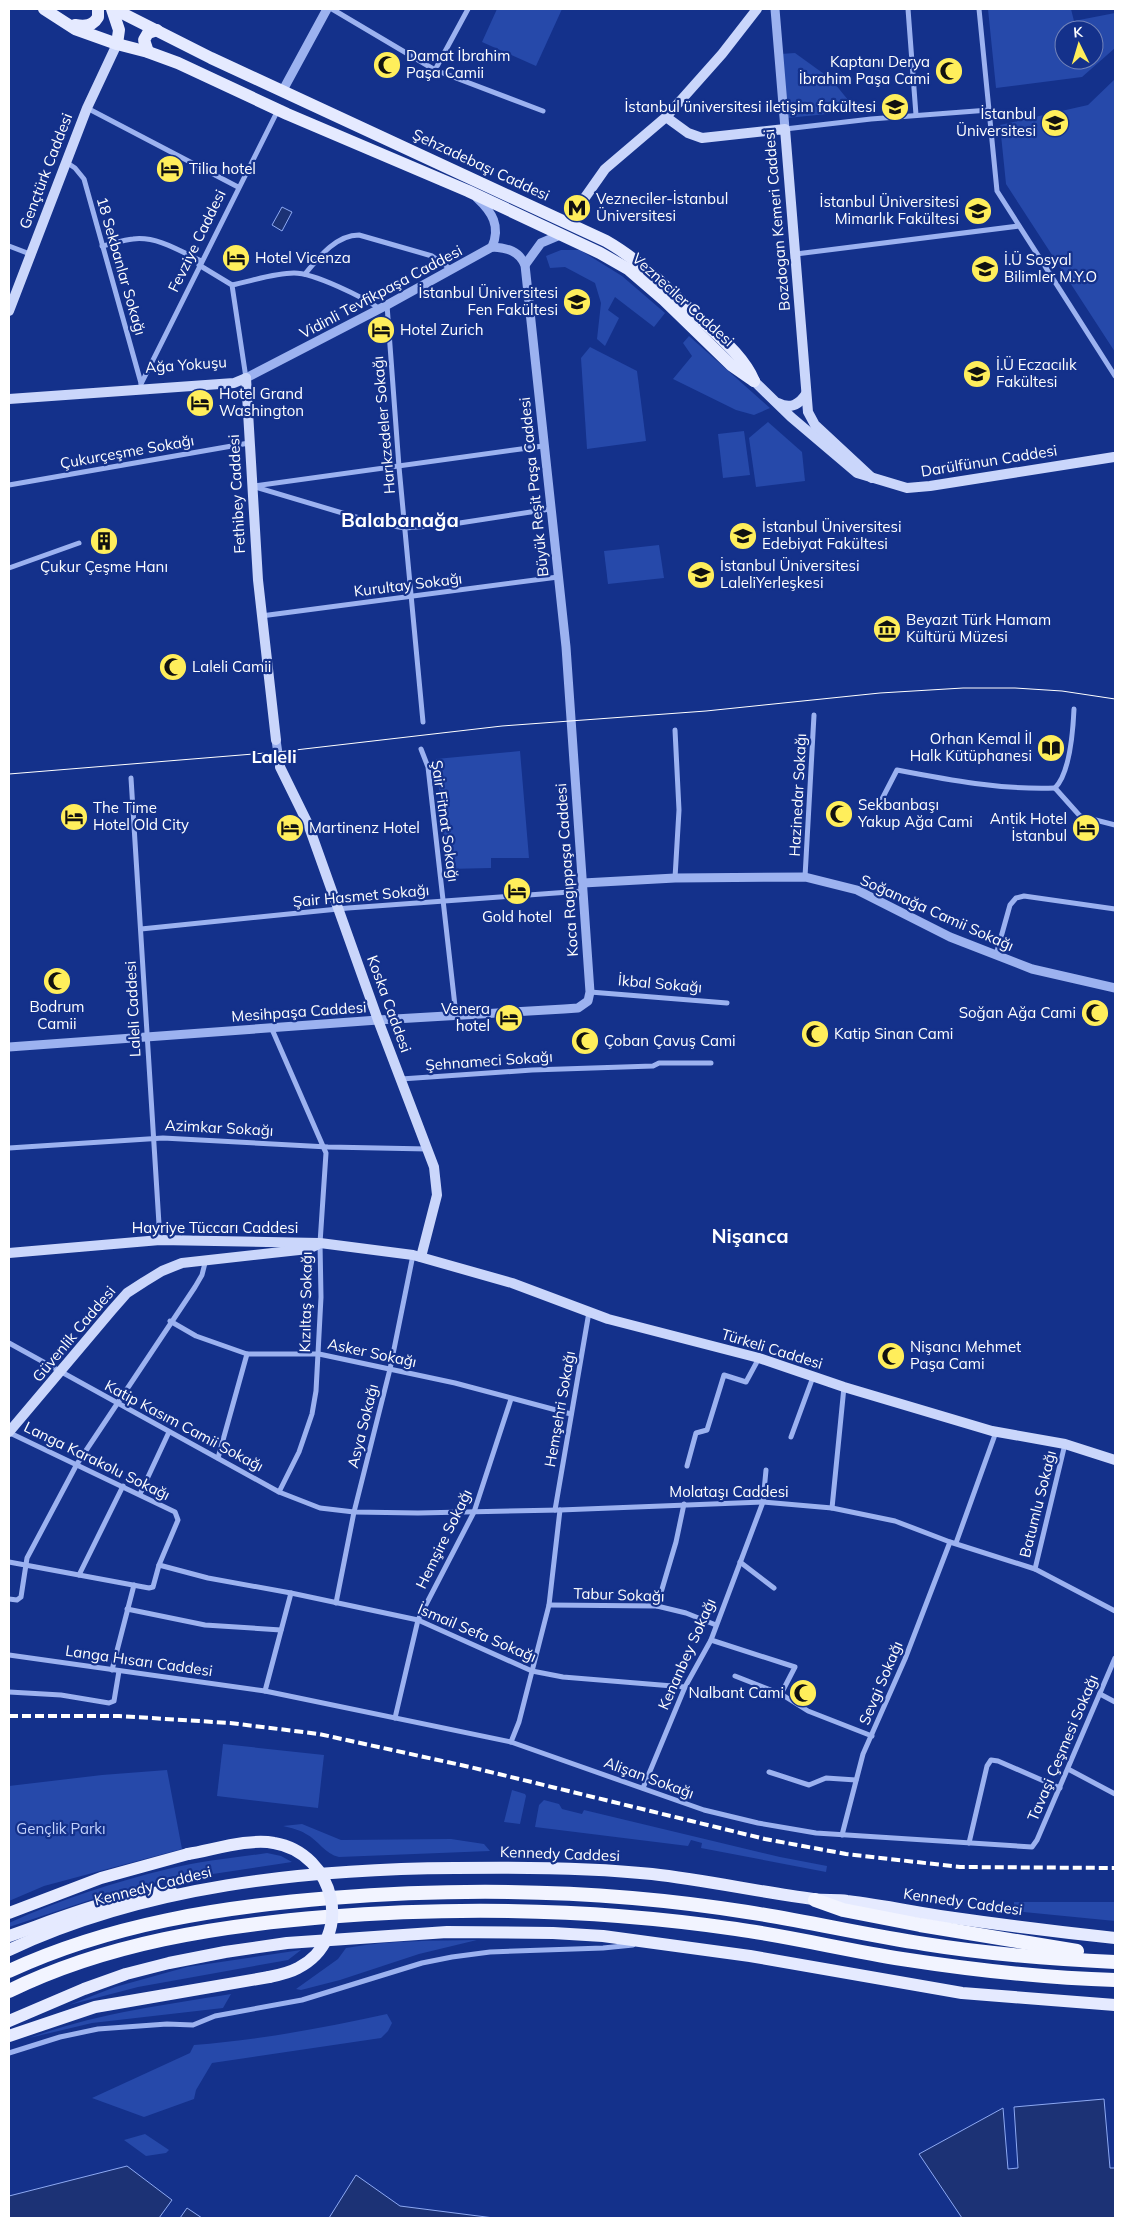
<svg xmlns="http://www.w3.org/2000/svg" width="1124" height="2227" font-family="Mulish,sans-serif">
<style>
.green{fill:#2649aa;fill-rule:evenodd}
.water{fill:#1c3275;stroke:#8da9f3}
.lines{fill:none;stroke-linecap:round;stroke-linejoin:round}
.minor{stroke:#9cb2f0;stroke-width:5}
.tertiary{stroke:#9cb2f0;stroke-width:9}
.secondary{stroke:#cad6fb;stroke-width:10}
.primary{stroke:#e5eaff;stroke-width:12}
.trunk{stroke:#f2f4ff;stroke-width:14}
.tram{stroke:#fff;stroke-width:1}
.rail{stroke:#fff;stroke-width:4;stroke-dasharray:9 4;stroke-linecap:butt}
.primary-bridge{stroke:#e5eaff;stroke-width:12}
.labels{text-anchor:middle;stroke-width:4.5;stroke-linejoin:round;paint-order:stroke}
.poi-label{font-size:15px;fill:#fff;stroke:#14318b;text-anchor:start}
.street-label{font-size:15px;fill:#fff;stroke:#14318b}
.park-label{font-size:15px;fill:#c2d1fc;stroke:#14318b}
.quarter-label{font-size:18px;font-weight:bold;fill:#fff;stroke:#14318b}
.district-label{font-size:20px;font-weight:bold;fill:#fff;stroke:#14318b}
</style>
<rect width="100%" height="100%" fill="#14318b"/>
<g class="green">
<path d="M497,9h65l-26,57 -54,-24z"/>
<path d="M988,9h83l3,12 41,-8v35l-33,29 -86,11zM1064,30h30v30h-30z"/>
<path d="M795,53l36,26 26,32 -70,7 -7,-64z"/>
<path d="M1115,79v273l-109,-168 -6,-59 88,-20z"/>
<path d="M561,250h19l42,26 43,37 -11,14 -39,-30 -7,13 11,8 -14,28 -8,-7 4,-36 -6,-20 -30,-16 -15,1 -4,-12z"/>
<path d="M689,336l81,72 -16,7 -18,-5 -63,-31 19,-23 -9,-13z"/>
<path d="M590,347l47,24 9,70 -59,8 -6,-91z"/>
<path d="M768,422l34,30 3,29 -49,6 -7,-49z"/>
<path d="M744,431l6,44 -27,3 -5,-44z"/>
<path d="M659,545l5,33 -56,6 -4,-33z"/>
<path d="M520,751l9,107h-38v10l-44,1 -11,-110z"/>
<path d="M223,1744l101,11 -6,53 -101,-12z"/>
<path d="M167,1770l15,79 -138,37 -35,15v-115l93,-11z"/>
<path d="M512,1790l13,4 1,2 -6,28 -16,-2z"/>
<path d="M544,1800l15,4 3,5 20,5 2,-4 196,47 47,9 -1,6 -125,-24 1,-5 -11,-3 -3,6 -153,-19 4,-22z"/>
<path d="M302,1824l39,16 110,-1 33,5 6,7 -151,6c-14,-3 -21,-17 -33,-23 -6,-4 -15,-6 -23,-8z"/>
<path d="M267,1853l14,3 11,6 -139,21 -48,12 -96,32v-4c50,-23 105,-41 159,-54 32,-8 66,-11 99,-16z"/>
<path d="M1014,1902h101v19l-101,-10z"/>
<path d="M477,1940l-58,14 -79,26 -39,10 -5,-1 42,-30 8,-11c43,-8 87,-7 131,-8z"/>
<path d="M301,1950l-13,10 -150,27 -69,18 46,-18 72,-20z"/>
<path d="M231,1994l-8,14 -131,15 -63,15c65,-24 134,-33 202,-44z"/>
<path d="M387,2014l5,9 -4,8 -7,7 -169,25 -16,27 -2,9 -50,18 -52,-19 98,-45 4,-8c65,-5 129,-17 193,-31z"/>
<path d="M145,2134l24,16 -3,3 -20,3 -22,-16z"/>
</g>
<g class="water">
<path d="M282,207l10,5 -10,19 -10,-6z"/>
<path d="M1104,2099l6,69h5v50h-153l-43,-64 84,-46 5,61 10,-1 -4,-61z"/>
<path d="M127,2166l45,34 -13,18h-150v-22z"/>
<path d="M356,2175l44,31 94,12h-165z"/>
<path d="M187,2208l15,10h-22z"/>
</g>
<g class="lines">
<g class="minor">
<path d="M332,9l103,61 108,41"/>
<path d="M908,9l8,106"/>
<path d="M979,9l18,182 118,185"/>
<path d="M435,70l33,-61"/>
<path d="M87,108l151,79"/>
<path d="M785,129l86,-10 118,-9"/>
<path d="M66,162l9,6 9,11 57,204"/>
<path d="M9,246l21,8"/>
<path d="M102,246c10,-2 21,-6 31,-7 24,-3 47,12 68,22"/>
<path d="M796,254l223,-28"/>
<path d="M199,265l33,20 14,93"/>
<path d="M305,274c14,-17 31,-39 54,-39l73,21 20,14"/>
<path d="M232,285c20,-4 42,-12 62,-12 20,0 69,24 86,36"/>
<path d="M387,305l12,162 24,255"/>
<path d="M141,384l137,-274"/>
<path d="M9,485l240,-42"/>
<path d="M252,486l124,37 29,5 48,-4 97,-15"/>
<path d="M254,486l289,-40"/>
<path d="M9,568l70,-25"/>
<path d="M261,616l297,-39"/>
<path d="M675,730l4,80 -4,68"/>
<path d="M421,749l7,18 28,248"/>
<path d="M131,778l29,462"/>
<path d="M1055,788c15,-15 18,-57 19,-79"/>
<path d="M1055,788l25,28 35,9"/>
<path d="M882,799l15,-29c52,10 104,20 158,18"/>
<path d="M805,877l9,-162"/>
<path d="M141,929l207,-21 235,-17"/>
<path d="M996,955l14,-50 6,-7 8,-2 91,13"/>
<path d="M590,992l137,11"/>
<path d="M271,1027l55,126 -6,90 1,54 -5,94 -4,23 -13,38 -20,40"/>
<path d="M401,1079l131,-9 121,-4 6,-3h52"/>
<path d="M9,1148l154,-10 165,9 100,2"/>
<path d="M170,1321l26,15 51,18h72l136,29 116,31"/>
<path d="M9,1343l270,149 41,16 34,4 64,1 142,-3 203,-8 69,6 63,13 55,21 85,27 80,42"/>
<path d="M9,1434l1,-1 165,79 3,8 -19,45"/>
<path d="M791,1437l22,-60"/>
<path d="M218,1458l29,-104"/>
<path d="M687,1466l9,-33 11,-3 17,-55 22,7 13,-24"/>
<path d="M140,1494l29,-62"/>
<path d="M832,1508l12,-121"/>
<path d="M555,1510l34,-198"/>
<path d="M956,1543l40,-111"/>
<path d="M9,1562l140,26 4,-1 6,-22 49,13 83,15 127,27 114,51 31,6 122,10"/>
<path d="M740,1562l34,26"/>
<path d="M1035,1569l30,-125"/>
<path d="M79,1575l44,-89"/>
<path d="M9,1599l8,1 4,-3 6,-39 50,-94 118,-177 7,-12 4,-16"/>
<path d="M336,1603l18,-91 36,-143 23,-114"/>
<path d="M549,1605l108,1 29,7 30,12"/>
<path d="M657,1606l19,-64 8,-38"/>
<path d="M127,1609l78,16 76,5"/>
<path d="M711,1640l84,27 -14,27 27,17 64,25"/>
<path d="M9,1655l256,36 246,51 193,68 54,13 58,10 216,14 5,-7 78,-182"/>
<path d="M112,1670l22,-85"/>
<path d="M735,1676l46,18"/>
<path d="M265,1691l26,-98"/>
<path d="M9,1692l52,3 48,8 5,-2 5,-30"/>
<path d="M1100,1694l15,8"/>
<path d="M395,1718l23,-98 56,-108 37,-113"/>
<path d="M511,1742l8,-20 30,-117 11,-95"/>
<path d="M1068,1769l47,25"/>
<path d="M769,1772l40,13 17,-7 30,2"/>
<path d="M643,1788l42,-101 26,-47 52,-138 3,-32"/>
<path d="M842,1835l21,-81 42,-95 45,-117"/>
<path d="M969,1843l18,-77 4,-6 7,1 62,27"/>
<path d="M9,2053l51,-16 38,-8 69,-5 26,1 22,-9 87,-16 120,-37 30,-6 38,-5 113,-4 30,-3"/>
</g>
<g class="tertiary">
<path d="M775,9l10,120"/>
<path d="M283,90l44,-81"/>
<path d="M477,198c15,14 24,28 15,49"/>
<path d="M525,265l16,-22 19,-8"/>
<path d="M276,740l4,27"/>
<path d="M583,883l92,-5 130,-1 52,13 93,47 82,32 83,19"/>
<path d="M9,1047l369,-27 186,-11 14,-1 10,-7 2,-9 -24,-345 -41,-382c-6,-14 -17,-17 -33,-18l-105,58 -141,73"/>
</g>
<g class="secondary">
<path d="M666,117l22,16 14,5 83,-9 23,283 7,13 57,53"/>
<path d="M567,223l38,-54 61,-52 56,-63 35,-45"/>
<path d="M9,311l78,-203 30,-64"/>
<path d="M246,378l12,202 18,160"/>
<path d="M754,381l37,36 66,56 50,15 23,-2 184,-29"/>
<path d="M9,399l225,-16 12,-5"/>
<path d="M778,403c12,6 21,2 28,-9"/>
<path d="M280,767l28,57 70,196 56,147 3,28 -16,62"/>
<path d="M9,1253l151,-13 160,3 93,12 99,28 96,36 151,39 85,29 148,44 73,13 50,16"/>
<path d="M9,1432l103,-122 15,-17 17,-11 18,-11 20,-8 126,-14 9,-4"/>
</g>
<g class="primary">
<path d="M44,9l31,20 42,15 31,8 30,11 109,51 181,77 132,62 28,16 36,31 67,65 23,16"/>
<path d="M112,9l7,21 -2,14"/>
<path d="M114,9l97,49 395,183c35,20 63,49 92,76 20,19 45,38 56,64"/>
<path d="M75,25c10,2 18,1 23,-8v-8"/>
<path d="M148,52l-4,-12 4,-7 9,-3"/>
<path d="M9,1913l92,-35 87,-24"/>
<path d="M9,1936c52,-18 106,-41 162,-45"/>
<path d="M9,1950c136,-64 296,-81 446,-82 65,-1 132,-1 197,6 54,6 107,18 161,25 12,2 23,0 34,2 34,4 67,11 100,16 56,8 112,15 168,21"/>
<path d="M9,2021l75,-32 42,-15 43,-11 56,-11 62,-9 160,-11 106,1 50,3 147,20 212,37 153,12"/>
<path d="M9,2036l86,-29 174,-30"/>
</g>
<g class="trunk">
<path d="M815,1900l28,10 77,15 157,26"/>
<path d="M9,1971c102,-47 211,-64 322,-73 139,-11 279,-8 416,14 59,9 118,23 178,32 62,10 127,15 190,18"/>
<path d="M9,1991c98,-48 208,-65 316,-74 138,-11 274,-8 411,12 56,8 110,21 166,30 71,11 142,19 213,21"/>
</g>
<path class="tram" d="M9,774l269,-22 224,-26 204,-15 174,-18 83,-5h52l47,3 53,8"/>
<path class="rail" d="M9,1716h110l111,7 89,11 151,33 295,72 81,15 114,13 155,1"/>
<path class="primary-bridge" d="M188,1854c25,-4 61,-16 86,-11 61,10 82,95 24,125 -9,5 -19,7 -29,9"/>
</g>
<defs>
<symbol id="mosque-disc" viewBox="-11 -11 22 22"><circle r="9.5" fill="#ffee5b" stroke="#14318b"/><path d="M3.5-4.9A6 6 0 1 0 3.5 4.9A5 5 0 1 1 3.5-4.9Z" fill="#111"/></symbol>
<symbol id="university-disc" viewBox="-11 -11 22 22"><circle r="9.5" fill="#ffee5b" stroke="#14318b"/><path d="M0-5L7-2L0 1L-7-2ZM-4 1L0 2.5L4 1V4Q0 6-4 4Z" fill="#111"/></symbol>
<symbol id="hotel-disc" viewBox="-11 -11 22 22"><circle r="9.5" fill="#ffee5b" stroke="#14318b"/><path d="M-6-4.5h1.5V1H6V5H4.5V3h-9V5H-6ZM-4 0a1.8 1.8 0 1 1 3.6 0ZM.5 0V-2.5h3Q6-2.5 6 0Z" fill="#111"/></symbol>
<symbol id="metro-disc" viewBox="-11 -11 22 22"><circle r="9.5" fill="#ffee5b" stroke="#14318b"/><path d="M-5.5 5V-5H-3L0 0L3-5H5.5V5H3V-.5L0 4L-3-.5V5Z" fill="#111"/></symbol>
<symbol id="building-disc" viewBox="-11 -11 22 22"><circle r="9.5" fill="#ffee5b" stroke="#14318b"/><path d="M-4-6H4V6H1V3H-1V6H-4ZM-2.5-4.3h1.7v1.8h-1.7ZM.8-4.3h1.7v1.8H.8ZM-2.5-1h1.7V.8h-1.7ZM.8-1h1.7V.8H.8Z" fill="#111"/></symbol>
<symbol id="museum-disc" viewBox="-11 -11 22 22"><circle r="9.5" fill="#ffee5b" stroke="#14318b"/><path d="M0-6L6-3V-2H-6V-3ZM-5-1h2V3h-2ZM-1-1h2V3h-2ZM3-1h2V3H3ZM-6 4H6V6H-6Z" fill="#111"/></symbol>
<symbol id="library-disc" viewBox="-11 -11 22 22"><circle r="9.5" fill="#ffee5b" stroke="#14318b"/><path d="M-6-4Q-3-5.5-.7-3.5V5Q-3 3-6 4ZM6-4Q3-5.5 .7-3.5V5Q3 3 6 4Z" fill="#111"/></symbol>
</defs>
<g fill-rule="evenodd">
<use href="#mosque-disc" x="371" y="49" width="32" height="32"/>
<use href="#mosque-disc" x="933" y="55" width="32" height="32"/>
<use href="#university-disc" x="879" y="91" width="32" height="32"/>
<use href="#university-disc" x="1039" y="107" width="32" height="32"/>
<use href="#hotel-disc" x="154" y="153" width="32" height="32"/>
<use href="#metro-disc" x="561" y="192" width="32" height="32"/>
<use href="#university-disc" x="962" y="195" width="32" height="32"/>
<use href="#hotel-disc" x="220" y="242" width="32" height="32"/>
<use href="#university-disc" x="969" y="253" width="32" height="32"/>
<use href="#university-disc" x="561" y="286" width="32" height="32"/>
<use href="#hotel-disc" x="365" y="314" width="32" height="32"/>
<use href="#university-disc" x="961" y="358" width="32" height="32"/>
<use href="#hotel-disc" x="184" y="387" width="32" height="32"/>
<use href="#university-disc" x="727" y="520" width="32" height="32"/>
<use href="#building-disc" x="88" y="525" width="32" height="32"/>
<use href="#university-disc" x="685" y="559" width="32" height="32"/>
<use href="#museum-disc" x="871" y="613" width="32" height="32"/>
<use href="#mosque-disc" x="157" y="651" width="32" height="32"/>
<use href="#library-disc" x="1035" y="732" width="32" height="32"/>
<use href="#mosque-disc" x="823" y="798" width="32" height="32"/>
<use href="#hotel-disc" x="58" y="801" width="32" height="32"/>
<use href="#hotel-disc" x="274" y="812" width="32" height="32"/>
<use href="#hotel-disc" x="1070" y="812" width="32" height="32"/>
<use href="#hotel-disc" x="501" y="875" width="32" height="32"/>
<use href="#mosque-disc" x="41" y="965" width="32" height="32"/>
<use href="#mosque-disc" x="1079" y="997" width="32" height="32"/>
<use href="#hotel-disc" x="493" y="1002" width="32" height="32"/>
<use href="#mosque-disc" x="799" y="1018" width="32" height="32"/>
<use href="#mosque-disc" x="569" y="1025" width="32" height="32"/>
<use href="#mosque-disc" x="875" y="1340" width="32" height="32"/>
<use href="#mosque-disc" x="787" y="1677" width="32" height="32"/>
</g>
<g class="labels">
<g class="poi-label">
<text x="406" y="61">Damat İbrahim<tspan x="406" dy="17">Paşa Camii</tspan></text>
<text x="930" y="67" text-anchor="end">Kaptanı Derya<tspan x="930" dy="17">İbrahim Paşa Cami</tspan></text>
<text x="876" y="112" text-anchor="end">İstanbul üniversitesi iletişim fakültesi</text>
<text x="1036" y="119" text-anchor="end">İstanbul<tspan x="1036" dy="17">Üniversitesi</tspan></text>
<text x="189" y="174">Tilia hotel</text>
<text x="596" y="204">Vezneciler-İstanbul<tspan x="596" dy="17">Üniversitesi</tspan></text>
<text x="959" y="207" text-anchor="end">İstanbul Üniversitesi<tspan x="959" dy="17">Mimarlık Fakültesi</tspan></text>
<text x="255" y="263">Hotel Vicenza</text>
<text x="1004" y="265">İ.Ü Sosyal<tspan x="1004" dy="17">Bilimler M.Y.O</tspan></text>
<text x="558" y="298" text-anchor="end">İstanbul Üniversitesi<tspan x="558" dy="17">Fen Fakültesi</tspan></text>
<text x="400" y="335">Hotel Zurich</text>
<text x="996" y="370">İ.Ü Eczacılık<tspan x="996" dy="17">Fakültesi</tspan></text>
<text x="219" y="399">Hotel Grand<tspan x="219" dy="17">Washington</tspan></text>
<text x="762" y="532">İstanbul Üniversitesi<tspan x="762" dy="17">Edebiyat Fakültesi</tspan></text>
<text x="720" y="571">İstanbul Üniversitesi<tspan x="720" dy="17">LaleliYerleşkesi</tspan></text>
<text x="104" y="572" text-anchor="middle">Çukur Çeşme Hanı</text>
<text x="906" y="625">Beyazıt Türk Hamam<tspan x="906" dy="17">Kültürü Müzesi</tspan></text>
<text x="192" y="672">Laleli Camii</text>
<text x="1032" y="744" text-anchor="end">Orhan Kemal İl<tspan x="1032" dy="17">Halk Kütüphanesi</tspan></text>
<text x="858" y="810">Sekbanbaşı<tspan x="858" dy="17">Yakup Ağa Cami</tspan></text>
<text x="93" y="813">The Time<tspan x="93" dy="17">Hotel Old City</tspan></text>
<text x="1067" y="824" text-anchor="end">Antik Hotel<tspan x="1067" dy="17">İstanbul</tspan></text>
<text x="309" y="833">Martinenz Hotel</text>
<text x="517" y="922" text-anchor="middle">Gold hotel</text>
<text x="57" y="1012" text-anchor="middle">Bodrum<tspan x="57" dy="17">Camii</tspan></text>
<text x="490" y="1014" text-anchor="end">Venera<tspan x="490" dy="17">hotel</tspan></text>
<text x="1076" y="1018" text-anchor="end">Soğan Ağa Cami</text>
<text x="834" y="1039">Katip Sinan Cami</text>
<text x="604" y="1046">Çoban Çavuş Cami</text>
<text x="910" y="1352">Nişancı Mehmet<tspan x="910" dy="17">Paşa Cami</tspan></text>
<text x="784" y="1698" text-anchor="end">Nalbant Cami</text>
</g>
<g class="street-label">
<text transform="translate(481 165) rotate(25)" y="5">Şehzadebaşı Caddesi</text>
<text transform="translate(46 171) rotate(-69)" y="5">Gençtürk Caddesi</text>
<text transform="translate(777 220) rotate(-95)" y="5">Bozdogan Kemeri Caddesi</text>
<text transform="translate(197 241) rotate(-64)" y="5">Fevziye Caddesi</text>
<text transform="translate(121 266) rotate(74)" y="5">18 Sekbanlar Sokağı</text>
<text transform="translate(381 292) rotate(-28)" y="5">Vidinli Tevfikpaşa Caddesi</text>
<text transform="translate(683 300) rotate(42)" y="5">Vezneciler Caddesi</text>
<text transform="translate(186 365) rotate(-4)" y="5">Ağa Yokuşu</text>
<text transform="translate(384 425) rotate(-95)" y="5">Harıkzedeler Sokağı</text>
<text transform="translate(127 452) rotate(-10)" y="5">Çukurçeşme Sokağı</text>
<text transform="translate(989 461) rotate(-9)" y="5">Darülfünun Caddesi</text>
<text transform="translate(534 487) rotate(-96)" y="5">Büyük Reşit Paşa Caddesi</text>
<text transform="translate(237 494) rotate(-93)" y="5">Fethibey Caddesi</text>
<text transform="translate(408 585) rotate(-7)" y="5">Kurultay Sokağı</text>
<text transform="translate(798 795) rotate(-87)" y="5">Hazinedar Sokağı</text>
<text transform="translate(445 821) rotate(82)" y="5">Şair Fitnat Sokağı</text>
<text transform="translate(567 870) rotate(-94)" y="5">Koca Ragıppaşa Caddesi</text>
<text transform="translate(361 896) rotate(-5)" y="5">Şair Hasmet Sokağı</text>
<text transform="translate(937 913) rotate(24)" y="5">Soğanağa Camii Sokağı</text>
<text transform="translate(660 984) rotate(5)" y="5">İkbal Sokağı</text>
<text transform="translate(389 1004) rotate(70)" y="5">Koska Caddesi</text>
<text transform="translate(133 1009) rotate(-93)" y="5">Laleli Caddesi</text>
<text transform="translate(299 1012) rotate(-4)" y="5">Mesihpaşa Caddesi</text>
<text transform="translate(489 1061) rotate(-4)" y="5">Şehnameci Sokağı</text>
<text transform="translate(219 1128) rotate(3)" y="5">Azimkar Sokağı</text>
<text x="215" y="1233">Hayriye Tüccarı Caddesi</text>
<text transform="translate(306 1302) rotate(-89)" y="5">Kızıltaş Sokağı</text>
<text transform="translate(74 1334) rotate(-50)" y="5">Güvenlik Caddesi</text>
<text transform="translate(772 1349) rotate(17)" y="5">Türkeli Caddesi</text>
<text transform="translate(372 1353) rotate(12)" y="5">Asker Sokağı</text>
<text transform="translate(560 1409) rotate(-80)" y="5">Hemşehri Sokağı</text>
<text transform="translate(184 1426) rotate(28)" y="5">Katip Kasım Camii Sokağı</text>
<text transform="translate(363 1426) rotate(-76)" y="5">Asya Sokağı</text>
<text transform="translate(97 1461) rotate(26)" y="5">Langa Karakolu Sokağı</text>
<text x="729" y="1497">Molataşı Caddesi</text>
<text transform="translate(1038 1504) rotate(-76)" y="5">Batumlu Sokağı</text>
<text transform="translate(444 1539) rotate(-64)" y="5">Hemşire Sokağı</text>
<text transform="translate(619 1595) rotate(2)" y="5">Tabur Sokağı</text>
<text transform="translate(477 1633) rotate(23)" y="5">İsmail Sefa Sokağı</text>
<text transform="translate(687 1654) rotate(-66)" y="5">Kenanbey Sokağı</text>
<text transform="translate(139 1661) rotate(8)" y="5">Langa Hısarı Caddesi</text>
<text transform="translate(881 1683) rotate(-67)" y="5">Sevgi Sokağı</text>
<text transform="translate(1063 1748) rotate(-67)" y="5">Tavaşi Çeşmesi Sokağı</text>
<text transform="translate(649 1778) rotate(20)" y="5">Alişan Sokağı</text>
<text transform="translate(560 1854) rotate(2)" y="5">Kennedy Caddesi</text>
<text transform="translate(153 1886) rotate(-14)" y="5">Kennedy Caddesi</text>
<text transform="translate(963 1902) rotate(8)" y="5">Kennedy Caddesi</text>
</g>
<g class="park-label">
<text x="61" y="1834">Gençlik Parkı</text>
</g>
<g class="quarter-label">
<text x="274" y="763">Laleli</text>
</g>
<g class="district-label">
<text x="400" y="527">Balabanağa</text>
<text x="750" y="1243">Nişanca</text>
</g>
</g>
<rect width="1124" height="2227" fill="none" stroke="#ffffff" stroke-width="20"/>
<g transform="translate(1079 45) rotate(355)"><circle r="24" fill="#14318b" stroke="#7283b9"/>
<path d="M0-4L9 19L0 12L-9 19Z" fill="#ffee5b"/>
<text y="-8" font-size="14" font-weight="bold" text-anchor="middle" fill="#ffffff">K</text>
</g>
</svg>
